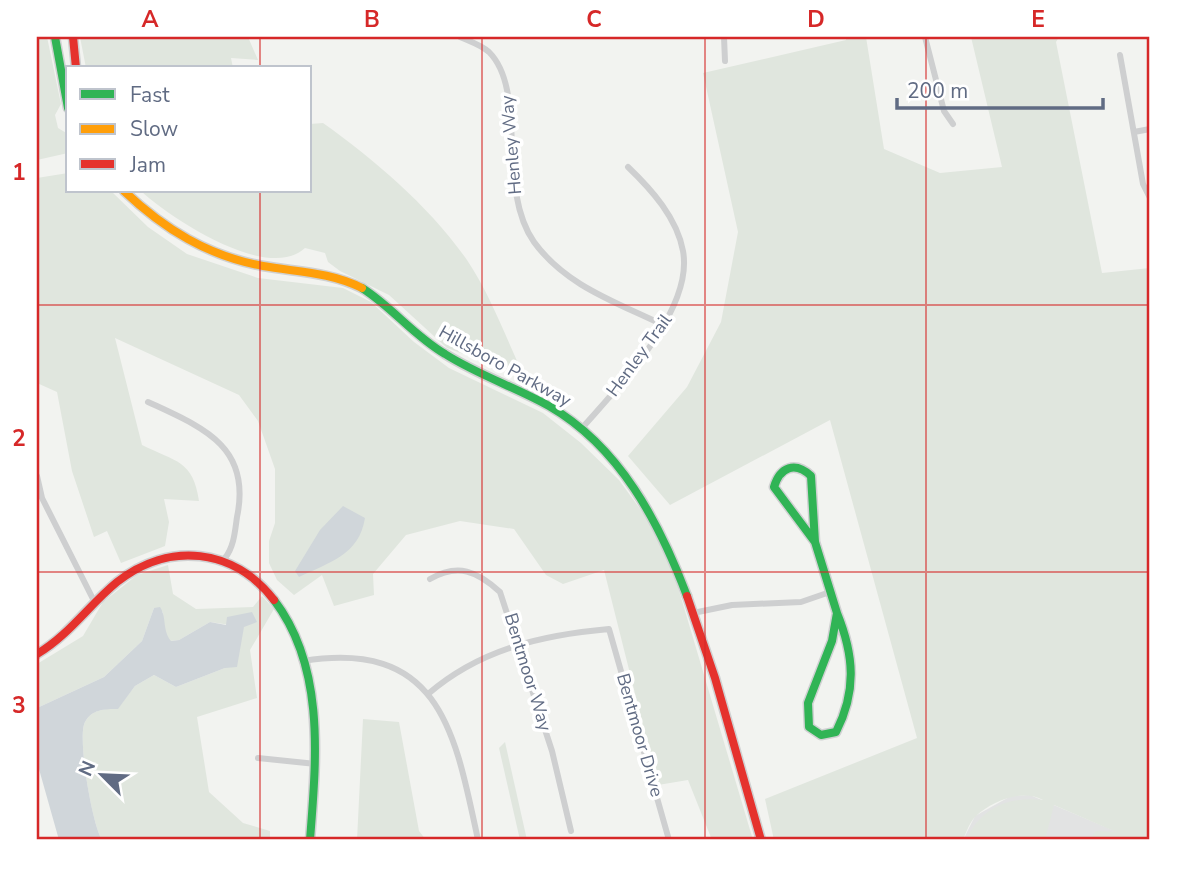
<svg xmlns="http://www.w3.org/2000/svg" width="1187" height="877" font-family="'Nunito Sans',sans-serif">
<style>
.built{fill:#e2e3e3}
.green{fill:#e0e6de}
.water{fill:#d0d6da}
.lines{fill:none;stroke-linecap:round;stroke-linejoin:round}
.fast-casing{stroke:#d0d1d2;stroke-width:11}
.slow-casing{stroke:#d0d1d2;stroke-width:11}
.jam-casing{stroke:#d0d1d2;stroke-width:11}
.street{stroke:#cecfd0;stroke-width:6}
.fast{stroke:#30b455;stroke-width:8}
.slow{stroke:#ff9f0a;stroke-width:8}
.jam{stroke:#e5322d;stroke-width:8}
.grid{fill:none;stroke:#d62828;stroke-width:2;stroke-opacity:0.55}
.labels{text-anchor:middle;stroke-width:7;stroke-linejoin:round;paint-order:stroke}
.street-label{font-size:18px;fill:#606b83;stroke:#fff}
.neatline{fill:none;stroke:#d62828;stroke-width:2.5}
.grid-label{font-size:23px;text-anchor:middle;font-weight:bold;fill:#d62828}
</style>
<rect width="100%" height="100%" fill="#f2f3f0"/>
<path class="built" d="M1030,795l106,45h-173l12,-24 36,-20z"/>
<g class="green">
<path d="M37,37h10l14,67 -6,11 3,13 10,6v19l-31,7z"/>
<path d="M80,37h168l10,23 -27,-2 2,10h-147z"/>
<path d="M846,37h20l18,112 56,24 62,-6 -31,-130h88l-3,5 46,231 48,-5v572h-61l7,-9 20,1 -62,-27 -9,35 -78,-2c15,-31 43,-42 76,-38 -20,-11 -50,0 -67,16 -6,5 -10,17 -13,24h-189l-9,-41 152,-61 -87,-318 -160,85 -42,-49 59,-69 34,-65 17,-90 -35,-159 143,-33z"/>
<path d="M323,123c52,37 107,84 144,137 23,34 39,78 57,116l-77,-28 -58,-53 -49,-24 -12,-9 -3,-9 -20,-5c-37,35 -135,-30 -164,-57h169v-67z"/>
<path d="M68,173v18h43l37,36 39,27 71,24 85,10 28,14 43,40 35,26 94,45 38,30 38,37 27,37 26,50 81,273h-41l-24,-60 -30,5 -54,-215 -41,14 -17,-9 -32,-46 -54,-8 -54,14 -33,39 1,21 -40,11 -12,-31 -28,20 -17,-15 -8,-17v-22l6,-18v-54l-17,-48 -19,-26 -124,-57 27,107c34,17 51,15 57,56l-35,-2 5,23 -4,24 -44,17 -14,-32 -13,6 -22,-66 -15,-79 -20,-9v-205z"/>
<path d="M168,565l5,29 23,15 57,-2 9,-11 12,13 -24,41 7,48 -60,19 12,75 34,31 27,8v9h-168c-10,-16 -25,-102 -17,-118 7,-13 20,-13 33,-14l17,-22 19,-11 22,12 49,-19 19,-41 -34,-5 -31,18 -9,1 -6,-9 -1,-20 -9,-4 -12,33 -38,36 -67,31v-44l46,-28 20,-34 34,-27z"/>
<path d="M363,719l36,3 20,109 7,9h-69z"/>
<path d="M505,742l22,98h-7l-21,-92z"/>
</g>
<g class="water">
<path d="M343,506l22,12c-6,37 -35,44 -66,59l-4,-6 25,-41z"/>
<path d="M160,607c7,10 2,23 11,34l8,-1 31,-18 16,3 1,-8 25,-5 5,10 -13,5 -7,40 -12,1 -49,19 -22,-12 -19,11 -17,23c-13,0 -26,0 -33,13 -8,15 7,102 17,118h-43l-22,-78v-54l67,-31 38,-36 12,-33z"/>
</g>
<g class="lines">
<defs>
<g id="fast">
<path d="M55,37l13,71"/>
<path d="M362,288c30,19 52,48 83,66 33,21 70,33 104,52 71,41 110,116 138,190"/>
<path d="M815,542l-41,-55c6,-20 21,-26 37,-11l4,66 22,71 -5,28 -24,62 1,24 12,8 15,-3c21,-41 18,-77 1,-119"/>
<path d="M274,600c52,68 42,161 36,240"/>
</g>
<path id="slow" d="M124,191c40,38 84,65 139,75 34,6 67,6 99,22"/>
<g id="jam">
<path d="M73,37l3,31"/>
<path d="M687,596l28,82 46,162"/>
<path d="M37,654c32,-19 52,-49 80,-72 52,-41 117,-34 157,18"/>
</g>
</defs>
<use href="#fast" class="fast-casing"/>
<use href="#slow" class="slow-casing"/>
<use href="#jam" class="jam-casing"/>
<g class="street">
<path d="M460,37c9,4 21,8 29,15 39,39 7,136 45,190 32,44 82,60 129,83"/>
<path d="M724,37l1,24"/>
<path d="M925,37l19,74 9,13"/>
<path d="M1120,55l23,129 7,14"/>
<path d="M1134,132l16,-3"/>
<path d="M148,402c54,25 104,44 89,115 -2,14 -3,30 -12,41"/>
<path d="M582,428c36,-41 112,-118 101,-177 -6,-33 -31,-61 -55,-84"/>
<path d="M37,476l5,22 52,103"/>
<path d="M430,579c28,-16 47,-8 70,13l52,159 19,80"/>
<path d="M693,613l39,-8 69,-3 29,-10"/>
<path d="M303,661c137,-22 152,71 175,179"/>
<path d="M428,694c52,-45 114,-59 181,-65l60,211"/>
<path d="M258,758l58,6"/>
</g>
<use href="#fast" class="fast"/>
<use href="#slow" class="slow"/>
<use href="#jam" class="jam"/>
</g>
<path class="grid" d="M260,37v31M482,37v803M705,37v803M926,37v803M260,191v649M37,305h1113M37,572h1113"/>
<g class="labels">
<g class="street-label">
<text transform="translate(511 145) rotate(-95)" y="6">Henley Way</text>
<text transform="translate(639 355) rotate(-54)" y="6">Henley Trail</text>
<text transform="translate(505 366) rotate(29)" y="6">Hillsboro Parkway</text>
<text transform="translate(528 672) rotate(73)" y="6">Bentmoor Way</text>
<text transform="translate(640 735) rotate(74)" y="6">Bentmoor Drive</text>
</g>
</g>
<rect width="1187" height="877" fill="none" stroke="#ffffff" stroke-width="77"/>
<rect x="66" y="66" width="245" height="126" fill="#ffffff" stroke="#bfc4cd" stroke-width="2"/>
<rect x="80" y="89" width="35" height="10" fill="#30b455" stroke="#bfc4cd" stroke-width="2"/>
<text x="130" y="102" font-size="21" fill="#606b83">Fast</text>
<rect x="80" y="124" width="35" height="10" fill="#ff9f0a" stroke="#bfc4cd" stroke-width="2"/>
<text x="130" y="136" font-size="21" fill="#606b83">Slow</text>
<rect x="80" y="159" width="35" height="10" fill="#e5322d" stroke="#bfc4cd" stroke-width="2"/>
<text x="130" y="172" font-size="21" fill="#606b83">Jam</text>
<g transform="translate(102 775) rotate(294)" stroke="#ffffff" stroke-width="5" paint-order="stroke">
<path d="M0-5L12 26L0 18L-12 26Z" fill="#606b83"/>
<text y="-10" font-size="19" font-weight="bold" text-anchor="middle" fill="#606b83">N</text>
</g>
<path d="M897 98v10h206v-10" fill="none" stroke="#606b83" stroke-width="3.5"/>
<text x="907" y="98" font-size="21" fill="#606b83" stroke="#ffffff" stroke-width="5" paint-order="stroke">200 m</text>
<rect x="38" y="38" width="1110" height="800" class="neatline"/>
<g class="grid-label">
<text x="150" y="27">A</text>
<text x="372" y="27">B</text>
<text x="594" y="27">C</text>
<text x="816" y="27">D</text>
<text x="1038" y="27">E</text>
<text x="19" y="180">1</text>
<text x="19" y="446">2</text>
<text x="19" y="713">3</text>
</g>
</svg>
